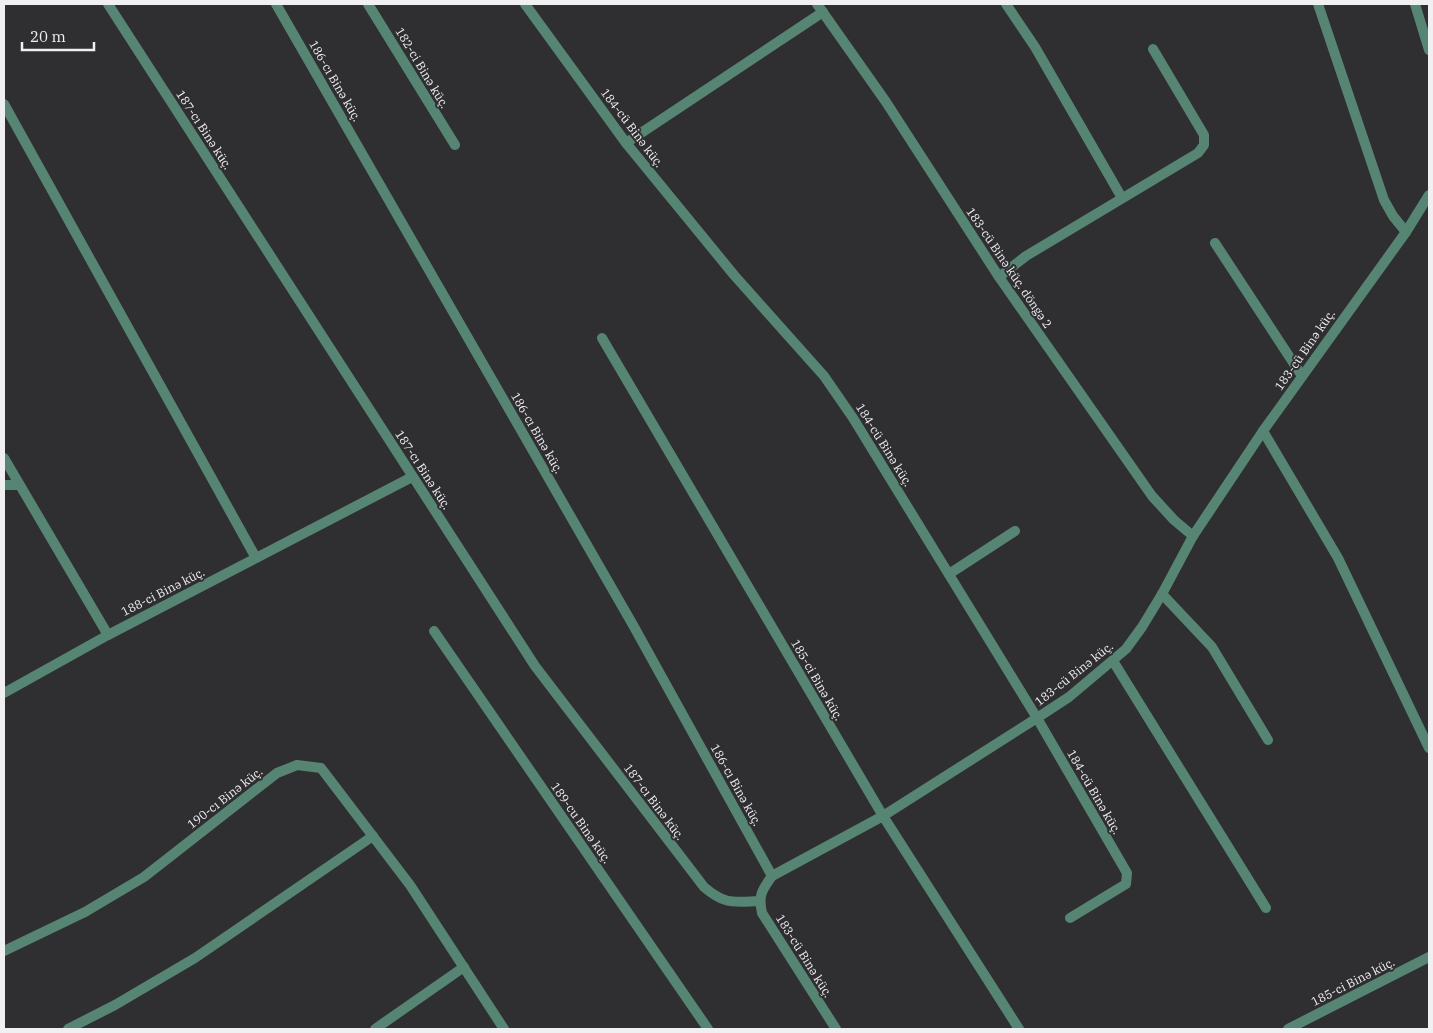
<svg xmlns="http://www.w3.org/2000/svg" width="1433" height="1033" font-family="'IBM Plex Serif',serif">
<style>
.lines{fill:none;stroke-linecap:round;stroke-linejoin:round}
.minor{stroke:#578574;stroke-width:10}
.labels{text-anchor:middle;stroke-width:4;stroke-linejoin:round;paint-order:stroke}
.street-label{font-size:12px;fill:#f0eff2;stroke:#2f2e31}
</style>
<rect width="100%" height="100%" fill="#2f2e31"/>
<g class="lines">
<g class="minor">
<path d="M108,4l427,662 169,221c21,18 29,15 55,14"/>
<path d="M276,4l357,621 139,251"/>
<path d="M368,4l87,141"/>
<path d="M525,4l101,139 108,132 90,101 29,42 184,300 90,155 -1,11 -56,34"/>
<path d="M817,4l69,98 113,175 153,219 22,24 19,16"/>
<path d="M1006,4l29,43 87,151"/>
<path d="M1318,4l66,196 9,16 13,16"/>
<path d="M1415,4l14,46"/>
<path d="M4,104l252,454"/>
<path d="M626,143l197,-131"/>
<path d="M1215,243l87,133"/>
<path d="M999,277l27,-21 172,-103 6,-8v-10l-51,-86"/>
<path d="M602,338l281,478 136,213"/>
<path d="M1263,431l75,127 91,190"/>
<path d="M4,458l104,177 304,-158"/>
<path d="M4,485h15"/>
<path d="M949,574l66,-43"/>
<path d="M1162,594l50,53 56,93"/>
<path d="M434,631l274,398"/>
<path d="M1113,661l153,247"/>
<path d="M4,693l104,-58"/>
<path d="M4,951l81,-39 59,-35 133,-104 20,-8 24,3 89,117 94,144"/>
<path d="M68,1029l47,-24 80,-47 178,-122"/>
<path d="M375,1029l89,-62"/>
<path d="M836,1029l-74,-116c-4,-18 0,-23 10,-37l111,-60 154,-98 32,-21 57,-48 16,-22 20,-33 31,-58 70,-105 143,-199 23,-37"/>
<path d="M1288,1029l141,-72"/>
</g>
</g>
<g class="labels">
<g class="street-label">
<text transform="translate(422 68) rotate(59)" y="4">182-ci Binə küç.</text>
<text transform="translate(335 81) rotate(60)" y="4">186-cı Binə küç.</text>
<text transform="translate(632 128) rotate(53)" y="4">184-cü Binə küç.</text>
<text transform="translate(204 130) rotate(57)" y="4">187-cı Binə küç.</text>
<text transform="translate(1009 268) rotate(56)" y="4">183-cü Binə küç. döngə 2</text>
<text transform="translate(1305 350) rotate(-55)" y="4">183-cü Binə küç.</text>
<text transform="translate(537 433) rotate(60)" y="4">186-cı Binə küç.</text>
<text transform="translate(884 445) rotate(58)" y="4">184-cü Binə küç.</text>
<text transform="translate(423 470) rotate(57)" y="4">187-cı Binə küç.</text>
<text transform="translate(163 592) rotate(-27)" y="4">188-ci Binə küç.</text>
<text transform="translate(1074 674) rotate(-38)" y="4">183-cü Binə küç.</text>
<text transform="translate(817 680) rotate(60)" y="4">185-ci Binə küç.</text>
<text transform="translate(736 785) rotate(61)" y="4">186-cı Binə küç.</text>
<text transform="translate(1094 792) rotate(60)" y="4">184-cü Binə küç.</text>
<text transform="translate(225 798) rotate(-38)" y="4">190-cı Binə küç.</text>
<text transform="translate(654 802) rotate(53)" y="4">187-cı Binə küç.</text>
<text transform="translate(581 823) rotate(55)" y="4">189-cu Binə küç.</text>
<text transform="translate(804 956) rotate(58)" y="4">183-cü Binə küç.</text>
<text transform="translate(1353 982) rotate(-27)" y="4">185-ci Binə küç.</text>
</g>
</g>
<rect width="1433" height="1033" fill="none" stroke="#f0eff2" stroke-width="10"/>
<path d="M22 42v8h72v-8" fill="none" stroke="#f0eff2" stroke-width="2.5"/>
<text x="30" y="42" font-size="15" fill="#f0eff2" stroke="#2f2e31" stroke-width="4" paint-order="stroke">20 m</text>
</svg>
